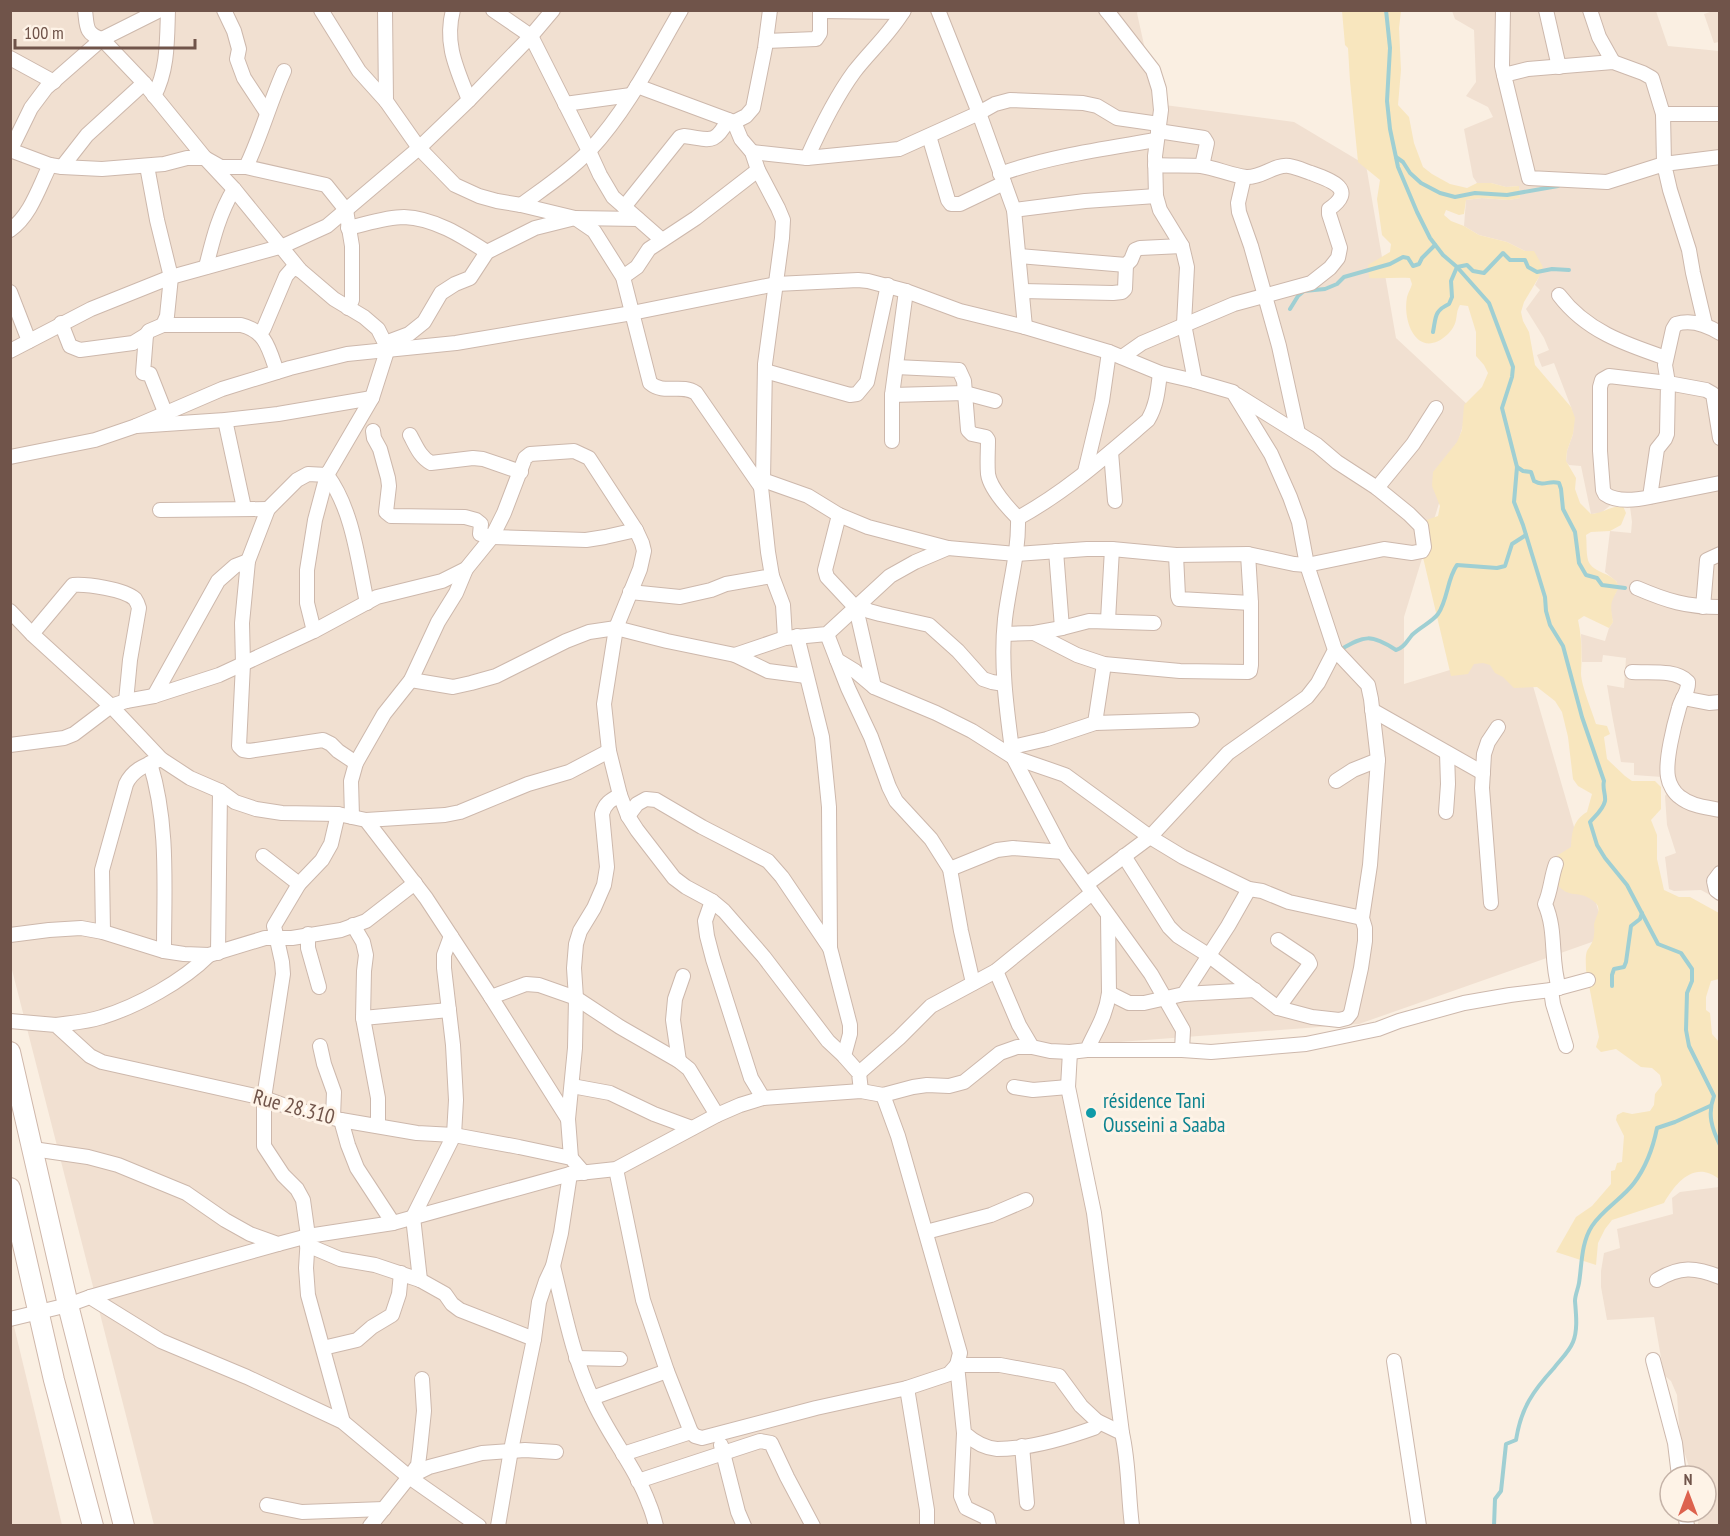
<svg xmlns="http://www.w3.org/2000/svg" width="1730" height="1536" font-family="'PT Sans Narrow',sans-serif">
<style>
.residential{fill:#f1e0d1}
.sand{fill:#f8e6be}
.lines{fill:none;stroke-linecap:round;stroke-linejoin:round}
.stream{stroke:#9fcfd3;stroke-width:4}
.street-casing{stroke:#cdb8ac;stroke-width:16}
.secondary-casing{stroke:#cfb7aa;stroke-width:22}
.street{stroke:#fff;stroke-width:14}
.secondary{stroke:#fff;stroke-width:20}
.culture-dot{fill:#0f9aa8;stroke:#fef3e7;stroke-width:2}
.labels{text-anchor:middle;stroke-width:6;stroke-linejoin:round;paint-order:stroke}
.culture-label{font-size:21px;fill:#0d838f;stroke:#fef3e7;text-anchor:start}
.street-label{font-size:21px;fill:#70544a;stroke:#fef3e7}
</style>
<rect width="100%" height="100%" fill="#faefe2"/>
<g class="residential">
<path d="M1627,10l29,1 12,35 51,5v849l-18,-10 -27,1 -5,-2 -4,-32 11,-4 -9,-28 -2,-29 4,-6 -7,-13 -28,-2v-12l-13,-1 -9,-47 -5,-30 17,3 2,-30 -23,-3 -1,7h-20l-1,-28 24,7 4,-13 4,-6 -3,-14 1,-10 5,-5 1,-11 -12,-10 5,-41 21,2 1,-11 -3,-23h-11l-17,14 -10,1 -10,-48 -12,-1 -3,-3 1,-11 6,-17 1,-16 -3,-11 -17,-44 -12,4 -5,-12 12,-5 -5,-12 -18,-29 14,-19 -5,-5 4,-8 -14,-26 -18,-9 -28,-7 -15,-9 2,-26 16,-2 27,2 11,-2 -1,-12 -13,1 -15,-4h-14l-4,-6 -9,-48 29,-12 -5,-10 -22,-11 10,-14 -2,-52 -19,-11 -3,-8z"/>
<path d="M10,11h1128l-1,2 20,91 137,18 72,43 30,173 73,68 -65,211v67l118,-36 84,289 -247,87 -293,22 67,479h-979l-143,-559z"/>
<path d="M1713,11h7l-1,31 -5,1 -10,-29z"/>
<path d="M1719,1187v338h-21v-13h8v-36h-14l-12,-37 -3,-44 -6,-14 -7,-6 -10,-58 -47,3 -6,-33v-16l3,-18 16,-5 -3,-19 56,-15 -1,-16 8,-6z"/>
<path d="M11,1314l51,211h-51z"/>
</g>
<path class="sand" d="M1342,11h59l-2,17 2,42 -3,35 11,12 5,26 9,24 9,7 18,10 17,4 10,-5h14l15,4 13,-1 1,12 -11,2 -27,-2 -16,2 -2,14 -5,1 -13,-5 -2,5 7,6 13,5 15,9 28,7 18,9h9l9,16 -4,10 -15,25 -3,10 2,9 6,11 6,33 36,42 4,11 -2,16 -6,17 -1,10 10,17 -1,11 5,14 11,11c13,-1 19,-8 32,-8l3,7 -5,12 -11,6 -19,1 -5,3c1,8 0,17 2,25 4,14 27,12 31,27 -9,17 -9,16 -6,35l-4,6 -25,-12 -6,4c4,18 4,35 3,53 0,12 11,38 15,51l11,2 3,8 -6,3 3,22 18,17 7,5h23l6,6v22l-10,11 6,15v24l7,31 15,7h11l29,16v66l-8,2 -5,16v13l4,3 2,21 7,8v137c-24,-19 -43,3 -55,24l-52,17 -7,9 -7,14 -2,22 -40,-13 20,-35 16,-11 19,-22v-13l4,-1 2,-7 5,-1 2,-26 -8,-16 1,-5 6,-3 9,2 18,-3 4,-6 1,-11 7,-9 -2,-10 -8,-7 -11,-1 -25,-18 -15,3 -5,-5 3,-10 -13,-67c0,-6 -1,-14 1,-19 3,-5 7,-10 7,-17 1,-3 0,-6 0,-9 2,-11 10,-17 -2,-25 -17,-12 -23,2 -39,-21l2,-22 16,-10c1,-15 2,-27 16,-35l5,-18 -14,-8 -5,-7 -5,-42 -6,-25 -7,-11 -18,-14 -23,1 -11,-11 -8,-4 -5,-8 -7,-2 -9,1 -6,10 -17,2 -34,-144 1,-9 20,-7 2,-10 -8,-20 1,-14 24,-30 5,-12 2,-25 18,-18 6,-14 -4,-8 -8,-9v-24l-8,-26 -8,-1c-6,10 0,17 -12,29 -29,27 -46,-10 -41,-37 1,-4 4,-9 5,-13l-2,-6c-14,-1 -27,1 -41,0l-1,-13 22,-13 1,-8 -9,-9 -5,-36 3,-19 -22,-18 -8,-81 -2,-33 -3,-3z"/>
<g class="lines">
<g class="stream">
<path d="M1386,10l4,38 -3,53 3,28 8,38 19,45 13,26 13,17 14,12 32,36 24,64 -1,10 -10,31 15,59 -3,35 9,23 22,72 1,14 4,14 13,21 19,71 22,64c-2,7 2,14 1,20 -2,9 -10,15 -15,21l7,23 8,13 22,27 31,59 23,9 11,16v12l-5,12 -1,37 3,16 25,50c-7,18 -2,33 6,49"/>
<path d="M1396,157l7,5 7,11 11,10 19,10 15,4 20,-4 32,2 51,-9"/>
<path d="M1290,309l8,-13 6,-5 21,-2 12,-5 7,-7 46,-13 13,-7 5,1 5,8 6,-2 3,-6 13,-13"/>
<path d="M1433,332c3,-15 1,-21 16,-28l3,-7 -1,-16 6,-14 10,-2 6,6 11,2 19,-20 7,7h15l3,7 9,5 15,-3 17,1"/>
<path d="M1517,467l6,4 8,1 3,9c11,6 14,-1 25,2l2,6 2,20 12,23 4,31 7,12 11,3 5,7 23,3"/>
<path d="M1340,650c25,-15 31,-16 56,0 8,-2 11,-9 16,-15 8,-8 20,-13 26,-21 10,-15 9,-35 19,-49l40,3 8,-2 7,-22 14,-9"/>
<path d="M1612,986v-11l2,-6 10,-2 2,-5 5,-36 9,-7 2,-6"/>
<path d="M1494,1526l1,-27 6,-8 5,-47 10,-4c5,-32 17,-49 38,-72 6,-8 15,-16 19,-26 5,-12 3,-28 2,-41 0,-6 3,-12 4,-18 3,-19 2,-40 13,-57 11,-17 30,-27 42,-43 12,-16 19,-35 23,-55l18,-6 35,-16"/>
</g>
<defs>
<g id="street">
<path d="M85,10c2,16 0,24 17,29l42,44 61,75 29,31 66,81 34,29 30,18 14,12 7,14 2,8 -15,47 -45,77 -19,-1 -11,6 -29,29 -20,52 -6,62 1,41 -4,82 4,4 6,1 74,-11 8,4 7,7 18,12"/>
<path d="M224,10l10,21 5,18 -2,10 7,19 23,35"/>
<path d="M321,10l38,61 27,30"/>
<path d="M385,10l1,91 33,47 36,37 24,11 18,5 24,4 54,13 19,13 29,46 27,106c14,12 31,0 46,10l65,94"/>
<path d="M453,10c-9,34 4,59 16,90"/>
<path d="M493,10l38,26 58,115 11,24 13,22 49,43"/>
<path d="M938,10l41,103 35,97 11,117"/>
<path d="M1106,10l5,6 42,54 6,19 2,21 -6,46 1,40 4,14 22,36 5,21 -3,57 11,57"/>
<path d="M1503,10l-1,56 2,9"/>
<path d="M1546,10l13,57"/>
<path d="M1590,10l9,27 14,25"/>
<path d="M820,11l83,1"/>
<path d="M766,41l50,-2 4,-6v-23"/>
<path d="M10,58l44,24"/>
<path d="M637,86l97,36 7,17 11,13 6,18 20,38 5,12 -1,18 -17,126 -2,116 -2,7 7,65 4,24 11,29 2,33"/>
<path d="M154,96c14,-26 13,-56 14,-86"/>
<path d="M565,104l66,-9"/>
<path d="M1663,114h57"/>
<path d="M734,122l12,-6 7,-8 12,-60 5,-38"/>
<path d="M1158,131l46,7 3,5 -5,23"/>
<path d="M929,136l19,64 3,4h9l44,-21"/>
<path d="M10,150l40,15 12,2 40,2 62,-5 23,-6h18l16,9h25l80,18 20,25 6,36v54l-4,8"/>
<path d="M10,151l21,-43 15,-20 56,-49 58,-29"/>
<path d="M752,152l55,6 92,-9 80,-36 16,-9 15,-4 73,3 14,3 20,12 42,6"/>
<path d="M807,158c13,-29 28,-60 47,-86 16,-21 36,-38 50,-62"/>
<path d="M147,166l10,54 14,57 -4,39 -4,9h78c25,6 28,24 36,47"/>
<path d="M62,167l25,-32 57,-52"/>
<path d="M246,167c15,-31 24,-65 38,-96"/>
<path d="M1000,174c50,-18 104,-25 156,-34"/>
<path d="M1244,177l-6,26 1,9 12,34 28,100 19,87"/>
<path d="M521,205c23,-17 49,-34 69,-55 38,-41 63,-92 91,-140"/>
<path d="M624,207l56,-70 4,-1c26,3 30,10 44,-16"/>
<path d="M1014,210l71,-9 71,-5"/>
<path d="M348,228c18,-4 38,-11 56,-11 30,1 58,19 83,35"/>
<path d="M10,230c21,-15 29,-43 40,-65"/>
<path d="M1019,256l107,9 5,-5 4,-10 5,-2 42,-2"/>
<path d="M206,267c7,-28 13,-53 28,-78"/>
<path d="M623,277l14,-10 12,-18 47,-31 62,-48"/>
<path d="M1022,291l91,2 9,-1 3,-3 1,-24"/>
<path d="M10,292l19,49"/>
<path d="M1559,295c27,36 66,49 107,63"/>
<path d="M61,323l9,23 10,4 53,-7 13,-8 3,-4 14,-6"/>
<path d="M1705,324l-12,-51 -4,-23 -19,-60 -6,-26 -1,-50 -11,-36 -9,-5 -30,-11 -85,7 -24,6 25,103 78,4 57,-18 56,-7"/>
<path d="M1720,333c-13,-8 -29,-14 -44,-9l-3,5 -8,36 3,18 38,7 7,4 7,44"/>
<path d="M260,334l4,-6 22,-52 7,-8 7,2"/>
<path d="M146,335l-3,38 7,1 15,38"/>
<path d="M385,343l24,-9 15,-12 17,-29 14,-9 15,-6 17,-26 48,-24 40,-10 63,1"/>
<path d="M10,351l81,-42 80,-32 112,-31 44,-20 92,-78 50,-48 62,-64 22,-26"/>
<path d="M1122,357l20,-14 92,-39 77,-21 19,-15 8,-10 2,-10 -11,-34v-5c29,-20 1,-29 -18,-36 -6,-2 -15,-6 -22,-7 -15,-2 -27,12 -43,11 -16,-2 -30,-9 -45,-11 -15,-1 -31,0 -46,-1"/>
<path d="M896,367l63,3 5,11 4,49 4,4 14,3 2,3c0,11 -1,23 0,34 2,14 20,34 30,44"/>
<path d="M765,371l85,24 7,-1 10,-12 21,-97"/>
<path d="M1160,373c-2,16 -3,32 -12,47 -41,35 -82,72 -130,98 1,35 -9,67 -13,101 -5,46 2,93 8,138l52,18 85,62 33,20 66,32 13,2 27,11 73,16"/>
<path d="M892,395l73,-2 30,8"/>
<path d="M225,420l19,88"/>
<path d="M136,426l86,-37 68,-21 57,-14 109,-11 176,-30 144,-29 82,-4 10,1 38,10 54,20 65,16 84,25 51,21 35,8 38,11 38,62 19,43 9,25 8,43 28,85 -17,33 -11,14 -79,56 -78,84 -63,47"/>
<path d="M373,431l1,7 6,11 8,29 1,8 -3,26 5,4 74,1 11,3 5,4 -1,10 12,3 94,3 19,-3 31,-7"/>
<path d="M410,435c6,11 10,22 21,28l42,-5 10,1 38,13"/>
<path d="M892,441v-46l14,-104"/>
<path d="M1111,452l4,49"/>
<path d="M10,457l85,-17 41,-14 89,-6 53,-6 94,-16"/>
<path d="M1085,472l17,-71 7,-49"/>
<path d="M327,475c26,35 31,86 40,128"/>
<path d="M763,480l45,16 31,19 29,12 80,21"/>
<path d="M1377,488l36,-44 23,-36"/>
<path d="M1650,497l7,-48 8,-10 2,-5 1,-51 -59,-7 -7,4 -2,7v64l3,39 2,4c11,8 31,6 45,3l70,-14"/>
<path d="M160,510l108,-1"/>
<path d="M839,515l-14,55 2,7 29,31 18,79"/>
<path d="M1056,551l6,77"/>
<path d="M1176,555l2,41 1,3 72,4"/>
<path d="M1637,588c30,13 50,19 83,19"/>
<path d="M630,592l50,5 31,-7 15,-6 46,-8"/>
<path d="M859,605l10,6 11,3 49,11 29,26 25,28 9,3 12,2"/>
<path d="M1703,607l4,-47 13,-6"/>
<path d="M10,611l22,23 79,72 50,53 29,19 30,13 15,11 21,7 26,4 56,1 28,6 60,78 65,99 77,122"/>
<path d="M1108,620l4,-71"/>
<path d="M314,631l-7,-28v-33l8,-50 12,-45"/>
<path d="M1034,633l43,22 27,9 76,7 68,1 2,-1 1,-6v-62l-3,-49"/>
<path d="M32,634l41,-49c14,-1 51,4 62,14 2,3 3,5 4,9l-9,52 -4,41"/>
<path d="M827,634l10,26 18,11 19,16 62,26 36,18 41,26 50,95 88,122 32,56 -1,20h-95"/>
<path d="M1004,634l30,-1 28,-5 27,-7 65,2"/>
<path d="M797,636l25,101 7,70 1,141 20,77v9l-6,22"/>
<path d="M735,655l50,-17 42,-4 63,-58 25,-14 33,-14 68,6 71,-5h25l64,6 72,-1 46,10 13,1 77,-16 28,4 10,-2 2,-4 -3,-21 -12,-12 -32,-26 -40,-26 -20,-17 -80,-50"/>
<path d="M837,660l11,28 23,49 18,50 7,14 35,38 19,30 11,62 12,52"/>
<path d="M1632,672c17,1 44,-3 56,10 1,10 -7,17 -9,26 -5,17 -14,53 -11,69 1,7 6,16 12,20 11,9 26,10 40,13"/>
<path d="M411,680l42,7 18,-4 25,-7 70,-35 23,-9 27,-4 51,13 68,14 33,16 38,5"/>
<path d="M154,696l64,-115 17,-15 13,-5"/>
<path d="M1683,698l26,5 11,-1"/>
<path d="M1372,710l111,63"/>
<path d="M1095,723l97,-3"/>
<path d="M10,745l54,-7 10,-4 37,-28 15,-5 28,-5 65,-21 95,-44 63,-34 65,-16 24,-12 26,-32 12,-24 21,-55 5,-4 44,-3 15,7 47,72 6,13 2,8 -4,18 -24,59 -12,76 5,47 11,44 8,21 9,14 37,48 12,9 26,14 12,10 40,46 64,84 16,15 15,17 2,18"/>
<path d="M1012,747l35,-8 48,-16 9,-59"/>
<path d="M150,763c19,61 14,125 14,188"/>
<path d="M1336,781l17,-11 25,-10"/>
<path d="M1446,812l2,-28 -1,-31"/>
<path d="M338,814l-7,30 -9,16 -23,24 -25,42 8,36 1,12 -19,124v48l19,29 14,14 6,11 5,36 -2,32 2,27 35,127"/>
<path d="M628,816l9,-12 9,-5 10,1 46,27 66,34 14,16 48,71"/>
<path d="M352,817l-1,-36 5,-18 28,-49 27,-34 27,-58 18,-29 10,-24"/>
<path d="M366,820l79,-5 15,-3 68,-28 41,-12 40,-21"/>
<path d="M263,856l36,28"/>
<path d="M1124,856l45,71 9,9 30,19 70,53 34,9 27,3 8,-2 4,-5 10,-45 4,-27v-13l-3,-10 8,-53 8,-105 -7,-61 -3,-14 -33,-35"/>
<path d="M1556,864c-5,13 -5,27 -11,40 12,27 5,56 14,84"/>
<path d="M950,869l47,-19 16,-2 50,4"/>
<path d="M1720,873l-6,8 2,9 4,3"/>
<path d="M712,901l-7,20 2,15 6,23 38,119 12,20"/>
<path d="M1491,903l-9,-115 2,-34 4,-12 10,-15"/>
<path d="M353,925l10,17 3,13 -2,16 -1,47 15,80v28"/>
<path d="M103,932l-1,-62 24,-86c7,-15 20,-19 35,-25"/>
<path d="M308,934v14l11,39"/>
<path d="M10,935l39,-5 32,-2 22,4 61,19 20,3 25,1 56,-17h27l49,-8 25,-9 49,-38"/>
<path d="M218,953l2,-162"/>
<path d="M996,971l23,54 13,22"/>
<path d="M1551,990l2,14 13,42"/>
<path d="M1109,993l20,10h15l40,-9 71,-4"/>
<path d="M1184,994l44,-68 21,-37"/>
<path d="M491,997l35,-13 13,1 37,13 44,29 59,34 10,8 28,46"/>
<path d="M1278,1008l32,-44 -2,-4 -30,-20"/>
<path d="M363,1018l86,-8"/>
<path d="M10,1021l46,4 34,31 12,6 162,36 30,11 47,11 76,13 37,2 65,12 52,11 13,15"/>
<path d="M56,1025c15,-2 31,-3 46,-8 36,-11 81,-36 107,-62"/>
<path d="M320,1046l4,18 10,28 -1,25"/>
<path d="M1182,1050l29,2 95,-8 72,-15 21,-8 65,-18 46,-8 41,-5 37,-10"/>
<path d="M1070,1052l-2,35 26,126 28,220"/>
<path d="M679,1061l-6,-41 2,-21 8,-23"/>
<path d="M859,1073l40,-35 32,-32 65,-35 96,-78"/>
<path d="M572,1086l38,7 44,21 38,14"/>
<path d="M1014,1087l19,3 35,-3"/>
<path d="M883,1095l15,41 62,217 -3,12 7,68c9,8 21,15 33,16 30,0 69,-11 97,-21l3,-3v-4"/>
<path d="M341,1120l7,25 9,23 36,55"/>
<path d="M33,1149l55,8 30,8 68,28 39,27 25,14 28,10 30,-8 85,-13 177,-49 46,-5 101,-54 23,-10 23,-7 98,-7 22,4 30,-8 14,-2 22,1 15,-4 36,-29 17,-6h15l18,4 20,1 17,-2c9,-20 19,-34 22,-57l-1,-77"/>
<path d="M571,1158l-3,-39 7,-71 1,-50 -2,-30 2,-24 4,-13 14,-23 10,-23 3,-18 -5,-53c3,-11 9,-14 18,-19"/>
<path d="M616,1169l27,131 24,71 24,61 4,4 7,2 114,-30 91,-20 20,122v16"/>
<path d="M926,1232l65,-17 35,-15"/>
<path d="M307,1245l33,14 35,6 45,15 25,14 7,10 8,6 74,29"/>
<path d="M553,1266c11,44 20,91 39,132 16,37 43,68 57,106 3,7 5,14 7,22"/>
<path d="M420,1280l-7,-63 41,-82 2,-35 -3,-55 -9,-77v-13l7,-19"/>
<path d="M1657,1280c23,-14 38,-13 63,-3"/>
<path d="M90,1297l188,-53"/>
<path d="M10,1319l58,-14 22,-8 71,44 86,36 96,45 66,55 70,49"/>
<path d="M323,1348l34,-8 15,-13 20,-12 7,-21 2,-21"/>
<path d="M576,1358l44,1"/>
<path d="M1653,1360l22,83 4,33"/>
<path d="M1394,1361l25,165"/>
<path d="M957,1365h43l59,11 22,30 16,15 25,12c7,30 6,62 10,93"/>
<path d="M907,1388l42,-14 8,-9"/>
<path d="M592,1398l75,-27"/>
<path d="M964,1433l-3,63 5,12 21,10 2,8"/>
<path d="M721,1445l17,67 6,14"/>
<path d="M1022,1446l5,57"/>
<path d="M623,1454l68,-22"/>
<path d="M410,1476l8,-11 2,-16 4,-38 -2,-32"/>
<path d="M638,1481l122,-40 11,2 16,34 26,49"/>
<path d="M267,1505l35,7 82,-3"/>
<path d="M1685,1512l2,14"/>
<path d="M370,1526l39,-49 20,-10 53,-14 43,-3 31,2"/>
<path d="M498,1526l13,-76 23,-111 5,-37 7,-21 7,-15 8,-33 9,-59"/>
</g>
<g id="secondary">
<path d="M10,1052l58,253 56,221"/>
<path d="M10,1188l44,192 39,146"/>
</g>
</defs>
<use href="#street" class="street-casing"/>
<use href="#secondary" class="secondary-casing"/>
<use href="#street" class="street"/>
<use href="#secondary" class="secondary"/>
</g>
<circle class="culture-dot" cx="1091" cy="1113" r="6"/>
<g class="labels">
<g class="culture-label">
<text x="1103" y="1108">résidence Tani<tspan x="1103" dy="24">Ousseini a Saaba</tspan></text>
</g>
<g class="street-label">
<text transform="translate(294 1107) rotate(15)" y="7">Rue 28.310</text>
</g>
</g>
<rect width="1730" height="1536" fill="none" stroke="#70544a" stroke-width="24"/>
<g transform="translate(1688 1494)"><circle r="28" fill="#fef3e7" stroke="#c5b3a8" stroke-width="1.5"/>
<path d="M0-4.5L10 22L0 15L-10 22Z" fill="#dd624e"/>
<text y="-9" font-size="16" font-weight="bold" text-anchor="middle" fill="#70544a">N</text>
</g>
<path d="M15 39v9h180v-9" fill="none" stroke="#70544a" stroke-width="3"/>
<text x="24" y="39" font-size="18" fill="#70544a" stroke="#fef3e7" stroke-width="4.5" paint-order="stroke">100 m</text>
</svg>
